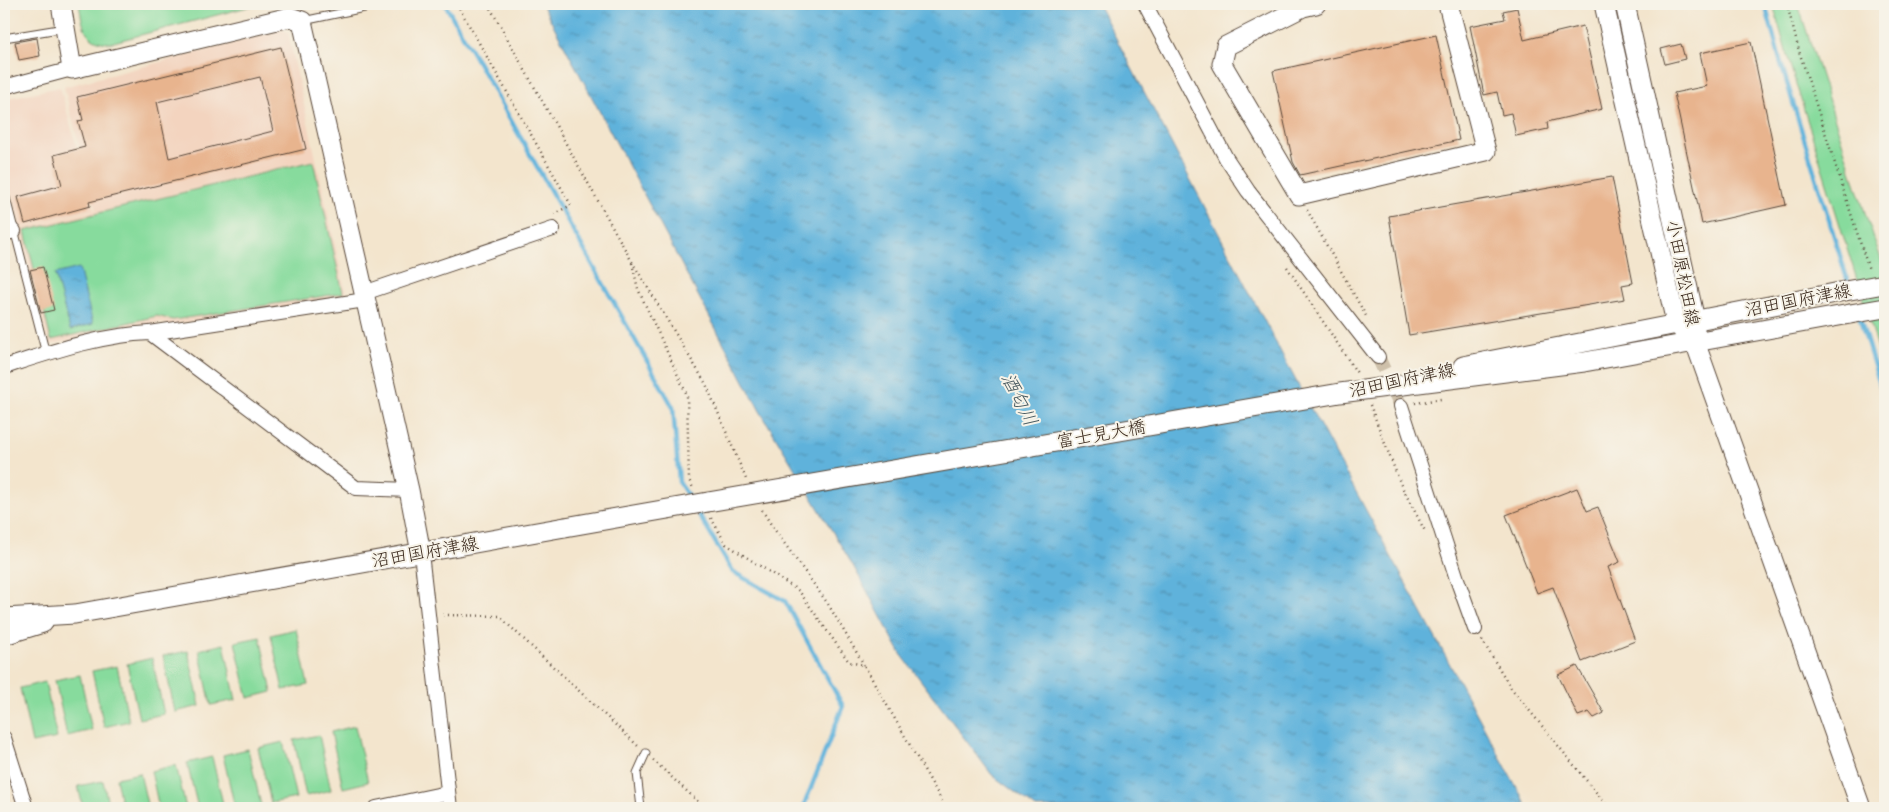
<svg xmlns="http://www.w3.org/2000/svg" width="1889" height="812" font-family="Dekko,'Klee One',sans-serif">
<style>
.built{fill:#f3d4bf}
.green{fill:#87db9d;stroke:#61825e}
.water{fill:url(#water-ripples);stroke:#4d6e7c}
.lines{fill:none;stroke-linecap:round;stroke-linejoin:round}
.stream{stroke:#5fb2db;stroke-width:4.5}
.building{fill:#e8b48e;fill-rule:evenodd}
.street-tunnel{stroke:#cec0aa;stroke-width:14;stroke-dasharray:14 7;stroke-linecap:butt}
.lane-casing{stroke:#574638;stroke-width:9}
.street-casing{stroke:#574638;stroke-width:16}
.secondary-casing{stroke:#574638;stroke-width:21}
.path{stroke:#574638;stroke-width:2.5;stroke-dasharray:1 4;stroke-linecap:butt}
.lane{stroke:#fff;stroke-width:7}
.street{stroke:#fff;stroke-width:14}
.secondary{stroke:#fff;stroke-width:19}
.secondary-bridge-casing{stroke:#574638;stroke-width:21;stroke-linecap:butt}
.secondary-bridge{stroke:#fff;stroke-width:19}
.labels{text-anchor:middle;stroke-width:4;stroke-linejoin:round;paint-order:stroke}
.street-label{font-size:18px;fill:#3b2a1e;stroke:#f7f3e8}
.water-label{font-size:19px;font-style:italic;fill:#485a60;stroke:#f7f3e8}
</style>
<defs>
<pattern id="water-ripples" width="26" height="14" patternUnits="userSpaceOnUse" patternTransform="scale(1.25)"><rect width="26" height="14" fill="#5fb2db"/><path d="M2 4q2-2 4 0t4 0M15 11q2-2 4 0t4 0" fill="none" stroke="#5091b1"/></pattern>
</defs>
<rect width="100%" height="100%" fill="#f7f3e8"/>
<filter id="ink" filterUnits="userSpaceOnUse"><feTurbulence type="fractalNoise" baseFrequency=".02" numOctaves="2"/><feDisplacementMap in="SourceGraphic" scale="10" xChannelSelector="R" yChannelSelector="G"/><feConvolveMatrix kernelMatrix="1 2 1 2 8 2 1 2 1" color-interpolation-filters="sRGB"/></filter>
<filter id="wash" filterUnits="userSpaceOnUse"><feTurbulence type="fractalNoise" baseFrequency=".0096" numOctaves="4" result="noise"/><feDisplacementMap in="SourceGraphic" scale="20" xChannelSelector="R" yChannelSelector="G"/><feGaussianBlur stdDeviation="1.12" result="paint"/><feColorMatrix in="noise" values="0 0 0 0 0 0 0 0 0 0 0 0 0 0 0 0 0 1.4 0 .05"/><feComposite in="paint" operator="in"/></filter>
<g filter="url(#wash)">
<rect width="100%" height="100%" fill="#f3e5cd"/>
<g class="built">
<path d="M283,30l5,3 59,265 -179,27 -7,-3 -40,5 -72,18 -29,-116 76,-19 -32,-123z"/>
<path d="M60,87l34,122 -74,19 -16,-61v-68z"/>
</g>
<g class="green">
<path d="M79,4h180l-149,39c-26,-1 -27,-17 -31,-39z"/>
<path d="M1773,4h25l59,185 28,82v99l-98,-315z"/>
<path d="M313,161l30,132 -170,27 -16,-4 -106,24 -26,-109z"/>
<path d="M296,629l12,56 -25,5 -12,-55z"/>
<path d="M260,637l12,55 -24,6 -13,-56z"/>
<path d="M224,644l12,56 -25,5 -12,-55z"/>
<path d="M188,651l12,55 -25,6 -12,-56z"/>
<path d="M152,658l12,56 -25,5 -12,-55z"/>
<path d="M117,666l12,55 -25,6 -12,-56z"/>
<path d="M80,675l12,55 -25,6 -12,-56z"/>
<path d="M45,682l12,56 -25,5 -12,-55z"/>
<path d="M355,726l13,56 -25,6 -12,-56z"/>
<path d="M319,735l12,55 -25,6 -12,-56z"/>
<path d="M283,742l13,56 -25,5 -13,-55z"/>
<path d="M248,749l13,56 -14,3h-12l-12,-53z"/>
<path d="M212,757l12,51h-26l-11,-45z"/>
<path d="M176,765l10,43h-27l-8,-37z"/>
<path d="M140,773l8,35h-26l-6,-30z"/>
<path d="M103,781l6,27h-26l-5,-22z"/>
</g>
<g class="water">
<path d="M542,4h556l207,394 223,410h-492l-44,-33 -91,-121 -46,-85 -95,-158z"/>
<path d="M79,268l14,56 -23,6 -15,-56z"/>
</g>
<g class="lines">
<g class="stream">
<path d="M445,4l228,403 6,75 11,17"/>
<path d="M1765,4l15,56 69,225"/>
<path d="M1859,316l26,85"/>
<path d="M695,508l38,64 52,29 58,105 -40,102"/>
</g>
</g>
<g id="blocks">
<g class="building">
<path d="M1517,8l7,32 59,-14 19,83 -55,13 1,7 -32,7 -5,-23 -9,2 -5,-23 -13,3 -14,-69 35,-7 -2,-8z"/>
<path d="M1436,35l23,105 -159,35 -7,-13 -20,-91z"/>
<path d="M37,38l3,18 -21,4 -4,-18z"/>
<path d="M1751,42l35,163 -84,19 -28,-131 33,-7 -7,-33z"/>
<path d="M1681,44l4,15 -20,5 -4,-15z"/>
<path d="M281,47l25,102 -217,53 1,4 -65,18 -7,-27 44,-12 -8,-30 31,-8 -7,-26 5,-1 -6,-23zM260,77l13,54 -104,27 -12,-56z"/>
<path d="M1612,177l21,106 -11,2 3,14 -216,36 -20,-119z"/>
<path d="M43,267l11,43 -13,3 -11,-43z"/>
<path d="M1577,488l10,23 11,-4 22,55 -12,5 27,74 -53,21 -29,-75 -16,6 -31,-78z"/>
<path d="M1577,666l27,47 -10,5 -5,-6 -11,4 -20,-41z"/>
</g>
</g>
</g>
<g filter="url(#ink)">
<use href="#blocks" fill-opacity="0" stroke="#574638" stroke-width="1"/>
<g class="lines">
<path class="street-tunnel" d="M1378,357l23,49"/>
<defs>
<g id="lane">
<path d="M303,21l80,-17"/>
<path d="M4,38l61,-10"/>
<path d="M4,190l42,164"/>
<path d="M641,808l-4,-35 9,-20"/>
</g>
<g id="street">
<path d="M1145,4l81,154 22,33 130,166"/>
<path d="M4,87l68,-18"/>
<path d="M4,234l10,-3"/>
<path d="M364,293l189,-64"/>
<path d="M150,333l215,-33"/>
<path d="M4,367c47,-15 96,-32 146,-34l206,155 53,2"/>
<path d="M1401,406l56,173 18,50"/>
<path d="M421,553l29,255"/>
<path d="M4,738l22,70"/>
<path d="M376,808l71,-15"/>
</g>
<g id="secondary">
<path d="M61,4l11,65 218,-52 12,4 107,469 12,63"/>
<path d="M1316,4l-13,3 -77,39 -4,18 77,131 187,-44 -38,-147"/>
<path d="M1604,4l72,319 9,10"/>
<path d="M1625,4l70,316v22l166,466"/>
<path d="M1463,366l382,-75"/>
<path d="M708,502l632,-109 244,-31 266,-48"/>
<path d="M4,618l71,-4 490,-87"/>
<path d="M4,635l39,-12"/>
</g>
</defs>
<use href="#lane" class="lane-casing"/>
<use href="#street" class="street-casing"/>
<use href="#secondary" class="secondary-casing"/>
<g class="path">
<path d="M457,4l114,201 -17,9"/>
<path d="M488,4l143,256 75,124 40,95"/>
<path d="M1787,4l12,47 70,219"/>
<path d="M1307,210l59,106"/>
<path d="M632,263l6,26 49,106 2,85 4,8"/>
<path d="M1287,267l70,106"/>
<path d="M1415,403l26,-4"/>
<path d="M1370,405l31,80 25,48"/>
<path d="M762,510l10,16 56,78 36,61"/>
<path d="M711,518l15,26 73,47 50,71 15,3 82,143"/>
<path d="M443,615l56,1 139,130"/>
<path d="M1482,640l29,48 98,120"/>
<path d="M653,760l52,48"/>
</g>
<use href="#lane" class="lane"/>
<use href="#street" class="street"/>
<use href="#secondary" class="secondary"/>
<defs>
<g id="secondary-bridge">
<path d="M1845,291l39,-7"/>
<path d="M1850,314l35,-6"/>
<path d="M565,527l143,-25"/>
</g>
</defs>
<use href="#secondary-bridge" class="secondary-bridge-casing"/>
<use href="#secondary-bridge" class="secondary-bridge"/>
</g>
</g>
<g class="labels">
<g class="street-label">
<text transform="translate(1683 273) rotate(79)" y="6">小田原松田線</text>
<text transform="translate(1798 300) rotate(-11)" y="6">沼田国府津線</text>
<text transform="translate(1402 380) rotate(-12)" y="6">沼田国府津線</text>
<text transform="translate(1101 434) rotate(-10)" y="6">富士見大橋</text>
<text transform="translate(425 552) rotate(-10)" y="6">沼田国府津線</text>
</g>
<g class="water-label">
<text transform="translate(1020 399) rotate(63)" y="7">酒匂川</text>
</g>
</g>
<rect width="1889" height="812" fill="none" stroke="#f7f3e8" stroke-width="20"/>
</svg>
